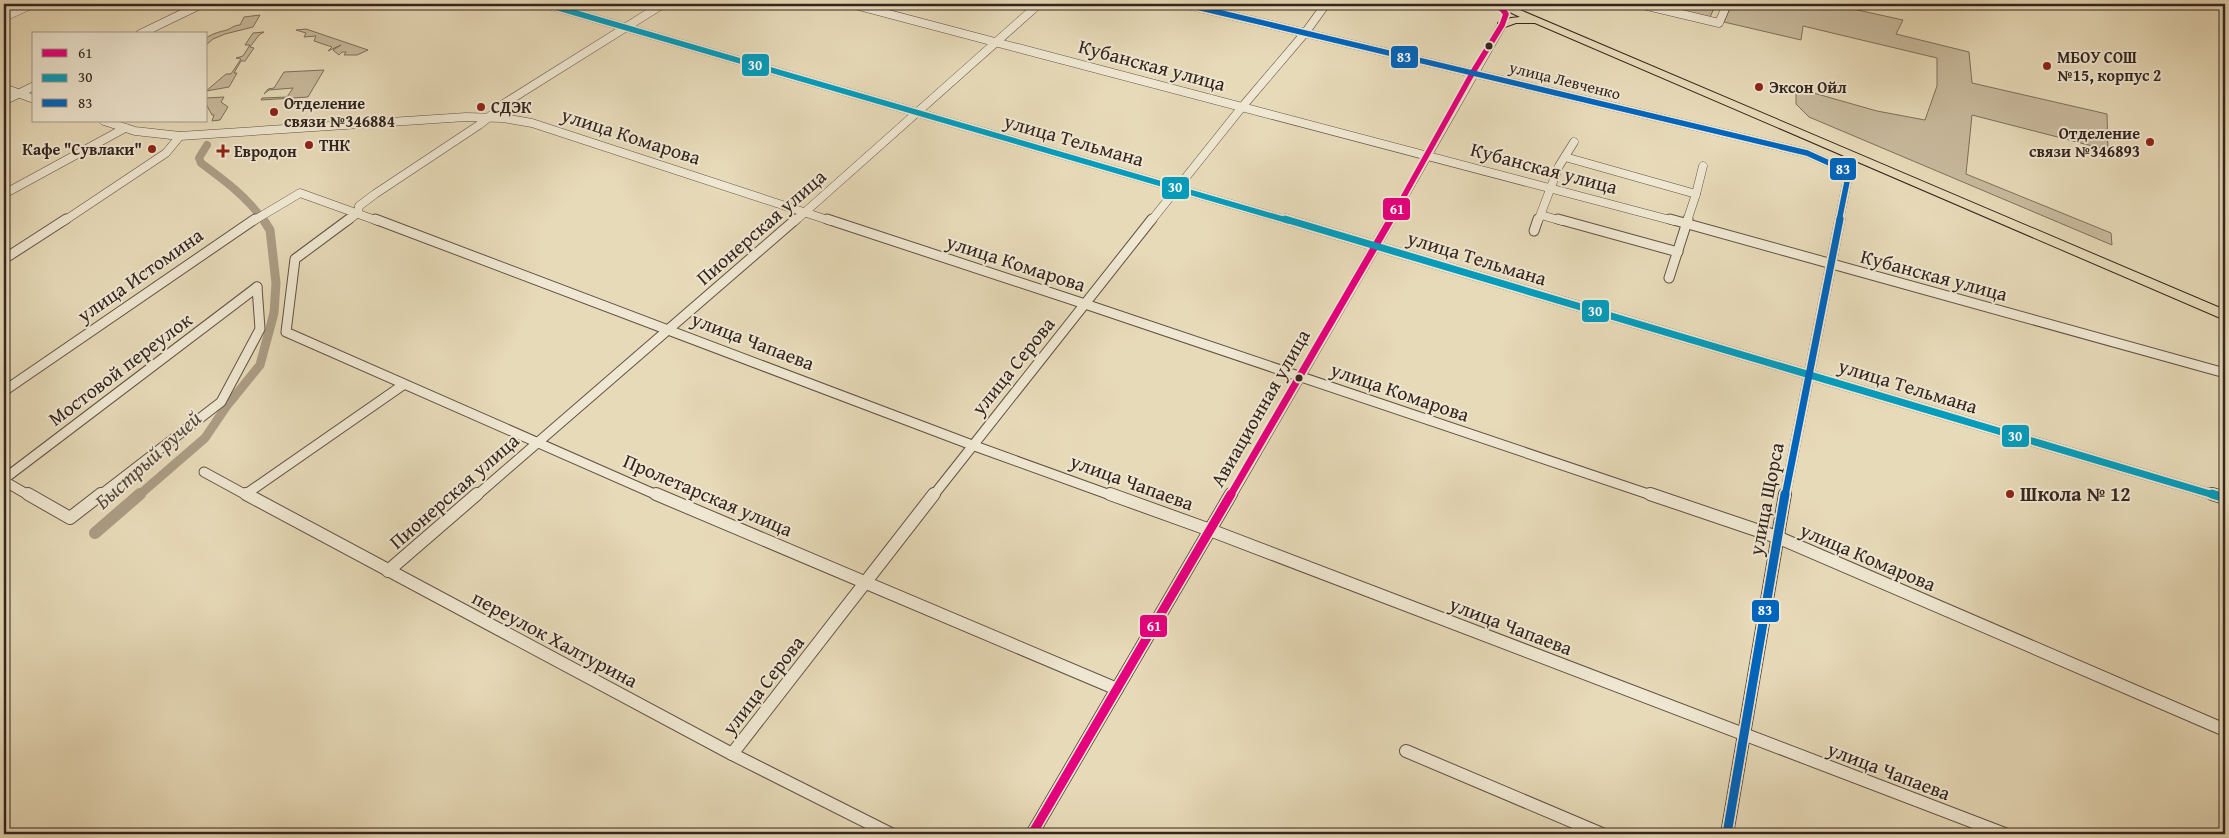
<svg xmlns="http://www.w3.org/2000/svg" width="2229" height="838" font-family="'Gentium Book Plus',serif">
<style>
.green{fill:#c9bb9e;stroke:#7e705e}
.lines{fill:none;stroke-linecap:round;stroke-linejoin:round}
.canal-far2{stroke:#aa9c84;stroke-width:8}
.canal-far1{stroke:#aa9c84;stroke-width:9}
.canal{stroke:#aa9c84;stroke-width:12}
.minor-far2-casing{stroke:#615245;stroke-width:9}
.minor-far1-casing{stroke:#615245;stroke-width:11}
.minor-casing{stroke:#615245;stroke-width:14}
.highway-casing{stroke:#34251f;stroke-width:2}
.minor-far2{stroke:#efe7d1;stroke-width:8}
.minor-far1{stroke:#efe7d1;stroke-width:9}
.minor{stroke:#efe7d1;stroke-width:12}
.highway{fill:#e7dab8;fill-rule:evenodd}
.bus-1-far2-casing{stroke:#efe7d1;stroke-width:9}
.bus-1-far1-casing{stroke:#efe7d1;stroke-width:11}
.bus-1-casing{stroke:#efe7d1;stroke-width:12}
.bus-2-far2-casing{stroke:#efe7d1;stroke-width:9}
.bus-2-far1-casing{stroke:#efe7d1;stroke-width:11}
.bus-2-casing{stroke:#efe7d1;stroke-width:12}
.bus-3-far2-casing{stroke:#efe7d1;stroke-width:9}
.bus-3-far1-casing{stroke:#efe7d1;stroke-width:11}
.bus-3-casing{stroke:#efe7d1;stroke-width:12}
.bus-1-far2{stroke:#e5007d;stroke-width:5.5}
.bus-1-far1{stroke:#e5007d;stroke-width:7}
.bus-1{stroke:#e5007d;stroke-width:9}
.bus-2-far2{stroke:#059cbc;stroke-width:5.5}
.bus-2-far1{stroke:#059cbc;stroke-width:7}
.bus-2{stroke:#059cbc;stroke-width:9}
.bus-3-far2{stroke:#0065bd;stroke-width:5.5}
.bus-3-far1{stroke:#0065bd;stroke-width:7}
.bus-3{stroke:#0065bd;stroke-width:9}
.bus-dot{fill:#34251f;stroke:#efe7d1;stroke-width:2}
.poi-dot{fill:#8f2418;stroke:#efe7d1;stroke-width:2}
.labels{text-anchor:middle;stroke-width:4;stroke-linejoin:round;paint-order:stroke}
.far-poi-label{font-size:16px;font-weight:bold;fill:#34251f;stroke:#efe7d1;text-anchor:start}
.far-street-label{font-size:16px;fill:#34251f;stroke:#efe7d1}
.street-label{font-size:20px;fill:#34251f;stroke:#efe7d1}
.poi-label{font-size:20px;font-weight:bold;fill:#34251f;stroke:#efe7d1;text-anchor:start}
.water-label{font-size:21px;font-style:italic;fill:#57493d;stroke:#efe7d1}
.line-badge{stroke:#efe7d1;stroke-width:2}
.badge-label{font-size:14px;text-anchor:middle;font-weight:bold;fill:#fff}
</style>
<rect width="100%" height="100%" fill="#e7dab8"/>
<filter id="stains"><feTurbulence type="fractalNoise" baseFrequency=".004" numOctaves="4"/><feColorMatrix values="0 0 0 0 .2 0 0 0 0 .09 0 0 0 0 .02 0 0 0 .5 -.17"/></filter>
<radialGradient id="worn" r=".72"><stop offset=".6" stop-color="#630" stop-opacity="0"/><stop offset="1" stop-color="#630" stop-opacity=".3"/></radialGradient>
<g class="green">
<path d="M1652,4h64l-6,13z"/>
<path d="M1732,4h98l73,16 -7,14 73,18 3,31 135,31 1,36 -136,-35 -6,59 145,59 1,12 -303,-128 -13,-13v-16l81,23 48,9 12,-34v-28l-134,-32 -2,14 -77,-18z"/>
<path d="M260,15l-7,12 -28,7 -12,5 -7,6v-7c8,-5 13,-6 21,-8 5,-2 7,-5 13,-5l4,-8z"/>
<path d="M306,29l62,21 -11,5h-13l2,-3h-4l-3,3 -6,-5 8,-5 -13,6 4,-4 -18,-6 2,-5 -12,1 2,-4 -10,-3z"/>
<path d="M264,32l-5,3 -9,12 4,1 -9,13h-4l-7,12h3l-8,14 -23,4 20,-17h5l10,-15 -5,-1 7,-2 7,-11h-5l8,-12z"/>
<path d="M324,70l-16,27 -47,3 1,-2 25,-1 6,-9 -24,2 -5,4 4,-5 6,-1 10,-16z"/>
<path d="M224,97l-3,5 7,5 -8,13 -8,1 2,-6h-2l-6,-11v-6z"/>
</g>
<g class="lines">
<path class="canal-far2" d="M207,145l-8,13 2,5c23,17 46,34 63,58"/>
<path class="canal-far1" d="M138,496l67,-58 21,-31 34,-42 14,-52 2,-30 -6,-53 -7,-11"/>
<path class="canal" d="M95,533l45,-39"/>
<defs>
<g id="minor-far2">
<path d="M545,4l744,217"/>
<path d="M851,4l823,217"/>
<path d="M1184,4l623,149 42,19 -10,49"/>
<path d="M1639,4l80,19 8,-19"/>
<path d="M2219,4l6,2"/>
<path d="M4,17l29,-13"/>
<path d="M140,34l62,-30"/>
<path d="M4,88l30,11"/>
<path d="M4,101l30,-15"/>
<path d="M497,108l166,-104"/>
<path d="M104,121l31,10 45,5 286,-19 37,1 29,5 299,98"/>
<path d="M1565,157l131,37 -9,27"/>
<path d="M4,194l121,-66"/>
<path d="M1696,194l7,-28"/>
<path d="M1541,215l21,6"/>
<path d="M64,221l102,-68 14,-17"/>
<path d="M253,221l47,-28 78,28"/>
<path d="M347,221l11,-8 1,-7 16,-12 104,-69 24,-19"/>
<path d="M795,221l244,-217"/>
<path d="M1151,221l91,-114 63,-74 21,-29"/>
<path d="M1390,221l112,-196"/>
<path d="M1538,221l21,-55 15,-24"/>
</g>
<g id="minor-far1">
<path d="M349,219l-54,40 -9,73 373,164"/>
<path d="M375,219l597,226 141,51"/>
<path d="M827,219l258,85 569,192"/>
<path d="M1285,219l932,277"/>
<path d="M1558,219l120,33"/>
<path d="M1670,219l555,154"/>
<path d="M1534,231l4,-12"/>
<path d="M4,259l62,-40"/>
<path d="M1669,278l19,-59"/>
<path d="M4,391l251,-172"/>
<path d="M204,472l44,24"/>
<path d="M4,479l253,-192"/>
<path d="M4,481l26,15"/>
<path d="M246,494l157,-109"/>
<path d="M99,496l122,-94 39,-73 -3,-42"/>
<path d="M476,496l320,-277"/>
<path d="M933,496l219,-277"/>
<path d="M1231,496l160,-277"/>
<path d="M1785,496l55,-277"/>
</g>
<g id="minor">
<path d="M28,494l42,24 31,-24"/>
<path d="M246,494l486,260 159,80"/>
<path d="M656,494l461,195"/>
<path d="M1110,494l100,36 795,304"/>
<path d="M1650,494l127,43 448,193"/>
<path d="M2212,494l13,4"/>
<path d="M388,571l89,-77"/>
<path d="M1406,751l196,83"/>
<path d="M732,754l202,-260"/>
<path d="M1032,834l199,-340"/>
<path d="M1727,834l58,-340"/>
</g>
<path id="highway" d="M1493,4h13l719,306v10l-690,-297h-19l-14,5 -4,-1v-4l13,-5 9,-1z"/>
</defs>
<use href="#minor-far2" class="minor-far2-casing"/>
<use href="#minor-far1" class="minor-far1-casing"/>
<use href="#minor" class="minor-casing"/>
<use href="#highway" class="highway-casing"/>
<use href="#minor-far2" class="minor-far2"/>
<use href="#minor-far1" class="minor-far1"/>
<use href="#minor" class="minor"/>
<use href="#highway" class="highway"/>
<defs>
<path id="bus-1-far2" d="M1390,221l83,-149 29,-47 4,-11 -4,-5 -10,-5"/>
<path id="bus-1-far1" d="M1230,496l161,-277"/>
<path id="bus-1" d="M1032,834l199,-340"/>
<path id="bus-2-far2" d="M545,4l744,217"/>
<path id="bus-2-far1" d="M1285,219l932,277"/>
<path id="bus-2" d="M2212,494l13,4"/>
<path id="bus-3-far2" d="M1184,4l623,149 42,19 -10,49"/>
<path id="bus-3-far1" d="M1785,496l55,-277"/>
<path id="bus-3" d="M1727,834l58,-340"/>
</defs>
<use href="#bus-1-far2" class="bus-1-far2-casing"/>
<use href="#bus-1-far1" class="bus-1-far1-casing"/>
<use href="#bus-1" class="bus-1-casing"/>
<use href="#bus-2-far2" class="bus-2-far2-casing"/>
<use href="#bus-2-far1" class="bus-2-far1-casing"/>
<use href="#bus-2" class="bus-2-casing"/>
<use href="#bus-3-far2" class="bus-3-far2-casing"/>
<use href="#bus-3-far1" class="bus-3-far1-casing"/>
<use href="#bus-3" class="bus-3-casing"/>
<use href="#bus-1-far2" class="bus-1-far2"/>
<use href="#bus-1-far1" class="bus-1-far1"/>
<use href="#bus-1" class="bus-1"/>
<use href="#bus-2-far2" class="bus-2-far2"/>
<use href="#bus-2-far1" class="bus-2-far1"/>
<use href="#bus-2" class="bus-2"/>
<use href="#bus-3-far2" class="bus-3-far2"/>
<use href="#bus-3-far1" class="bus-3-far1"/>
<use href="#bus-3" class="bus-3"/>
</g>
<g class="bus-dot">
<circle cx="1489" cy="46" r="4.5"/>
<circle cx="1299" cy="378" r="4.5"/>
</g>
<g class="poi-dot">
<circle cx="2047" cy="66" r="5"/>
<circle cx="1759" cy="87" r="5"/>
<circle cx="481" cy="107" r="5"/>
<circle cx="274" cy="112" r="5"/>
<circle cx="2150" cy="142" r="5"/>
<circle cx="309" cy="145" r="5"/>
<circle cx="152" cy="149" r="5"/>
<path d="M220.5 143.5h5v5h5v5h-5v5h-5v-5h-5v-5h5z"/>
<circle cx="2010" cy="494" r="5"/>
</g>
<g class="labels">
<g class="far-poi-label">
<text x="2057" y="63">МБОУ СОШ<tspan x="2057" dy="18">№15, корпус 2</tspan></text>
<text x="1769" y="93">Эксон Ойл</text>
<text x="284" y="109">Отделение<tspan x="284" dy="18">связи №346884</tspan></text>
<text x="491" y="113">СДЭК</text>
<text x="2140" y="139" text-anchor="end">Отделение<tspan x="2140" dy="18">связи №346893</tspan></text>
<text x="319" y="151">ТНК</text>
<text x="142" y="155" text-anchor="end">Кафе "Сувлаки"</text>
<text x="234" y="157">Евродон</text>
</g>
<g class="far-street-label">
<text transform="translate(1565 80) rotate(14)" y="6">улица Левченко</text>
</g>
<g class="street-label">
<text transform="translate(1152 65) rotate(15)" y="7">Кубанская улица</text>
<text transform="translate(631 136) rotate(18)" y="7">улица Комарова</text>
<text transform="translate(1074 140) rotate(16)" y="7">улица Тельмана</text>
<text transform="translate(1544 168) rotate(15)" y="7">Кубанская улица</text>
<text transform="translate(761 227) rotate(-41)" y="7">Пионерская улица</text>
<text transform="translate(1477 258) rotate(17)" y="7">улица Тельмана</text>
<text transform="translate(1016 263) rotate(18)" y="7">улица Комарова</text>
<text transform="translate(140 275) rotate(-35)" y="7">улица Истомина</text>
<text transform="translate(1934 275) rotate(15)" y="7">Кубанская улица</text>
<text transform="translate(753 341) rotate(21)" y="7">улица Чапаева</text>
<text transform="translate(1013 366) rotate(-51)" y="7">улица Серова</text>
<text transform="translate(120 369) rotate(-37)" y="7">Мостовой переулок</text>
<text transform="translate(1908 386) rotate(17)" y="7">улица Тельмана</text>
<text transform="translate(1400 392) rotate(19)" y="7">улица Комарова</text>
<text transform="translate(1260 408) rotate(-60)" y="7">Авиационная улица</text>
<text transform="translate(1132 482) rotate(20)" y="7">улица Чапаева</text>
<text transform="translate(454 491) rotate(-41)" y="7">Пионерская улица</text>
<text transform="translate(708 495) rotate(23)" y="7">Пролетарская улица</text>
<text transform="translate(1766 499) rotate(-79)" y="7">улица Щорса</text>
<text transform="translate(1868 557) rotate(23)" y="7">улица Комарова</text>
<text transform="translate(1511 626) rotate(21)" y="7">улица Чапаева</text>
<text transform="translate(555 639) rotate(28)" y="7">переулок Халтурина</text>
<text transform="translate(763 685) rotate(-52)" y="7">улица Серова</text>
<text transform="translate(1889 771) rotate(21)" y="7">улица Чапаева</text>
</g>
<g class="poi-label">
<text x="2020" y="501">Школа № 12</text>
</g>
<g class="water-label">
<text transform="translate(148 460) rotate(-42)" y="7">Быстрый ручей</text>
</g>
</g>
<g class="line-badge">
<rect x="1390" y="45" width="29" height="24" rx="5" fill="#0065bd"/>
<rect x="741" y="53" width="29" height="24" rx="5" fill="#059cbc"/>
<rect x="1829" y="157" width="28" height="24" rx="5" fill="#0065bd"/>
<rect x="1161" y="176" width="29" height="24" rx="5" fill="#059cbc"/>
<rect x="1382" y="197" width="29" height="24" rx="5" fill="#e5007d"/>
<rect x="1581" y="299" width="29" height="24" rx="5" fill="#059cbc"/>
<rect x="2001" y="424" width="29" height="24" rx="5" fill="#059cbc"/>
<rect x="1751" y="599" width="29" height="24" rx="5" fill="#0065bd"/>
<rect x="1139" y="614" width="29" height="24" rx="5" fill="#e5007d"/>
</g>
<g class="badge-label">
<text x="1404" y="62">83</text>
<text x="755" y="70">30</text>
<text x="1843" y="174">83</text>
<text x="1175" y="192">30</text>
<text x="1397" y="214">61</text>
<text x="1595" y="316">30</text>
<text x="2015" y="441">30</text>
<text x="1765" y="615">83</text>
<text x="1154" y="631">61</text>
</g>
<rect width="2229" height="838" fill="none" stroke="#e7dab8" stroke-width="20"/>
<rect x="5" y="5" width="2219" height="828" fill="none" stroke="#34251f" stroke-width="2.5"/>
<rect x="10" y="10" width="2209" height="818" fill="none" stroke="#34251f"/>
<rect x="32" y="32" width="175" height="90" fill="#efe7d1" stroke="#a4998a"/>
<rect x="42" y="49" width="25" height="8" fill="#e5007d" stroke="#a4998a"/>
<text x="78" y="58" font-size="15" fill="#34251f">61</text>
<rect x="42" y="74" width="25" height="8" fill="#059cbc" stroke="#a4998a"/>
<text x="78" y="82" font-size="15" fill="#34251f">30</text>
<rect x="42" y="99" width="25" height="8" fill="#0065bd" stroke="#a4998a"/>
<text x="78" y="108" font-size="15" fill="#34251f">83</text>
<rect width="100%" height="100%" filter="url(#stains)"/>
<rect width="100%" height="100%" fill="url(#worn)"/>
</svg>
